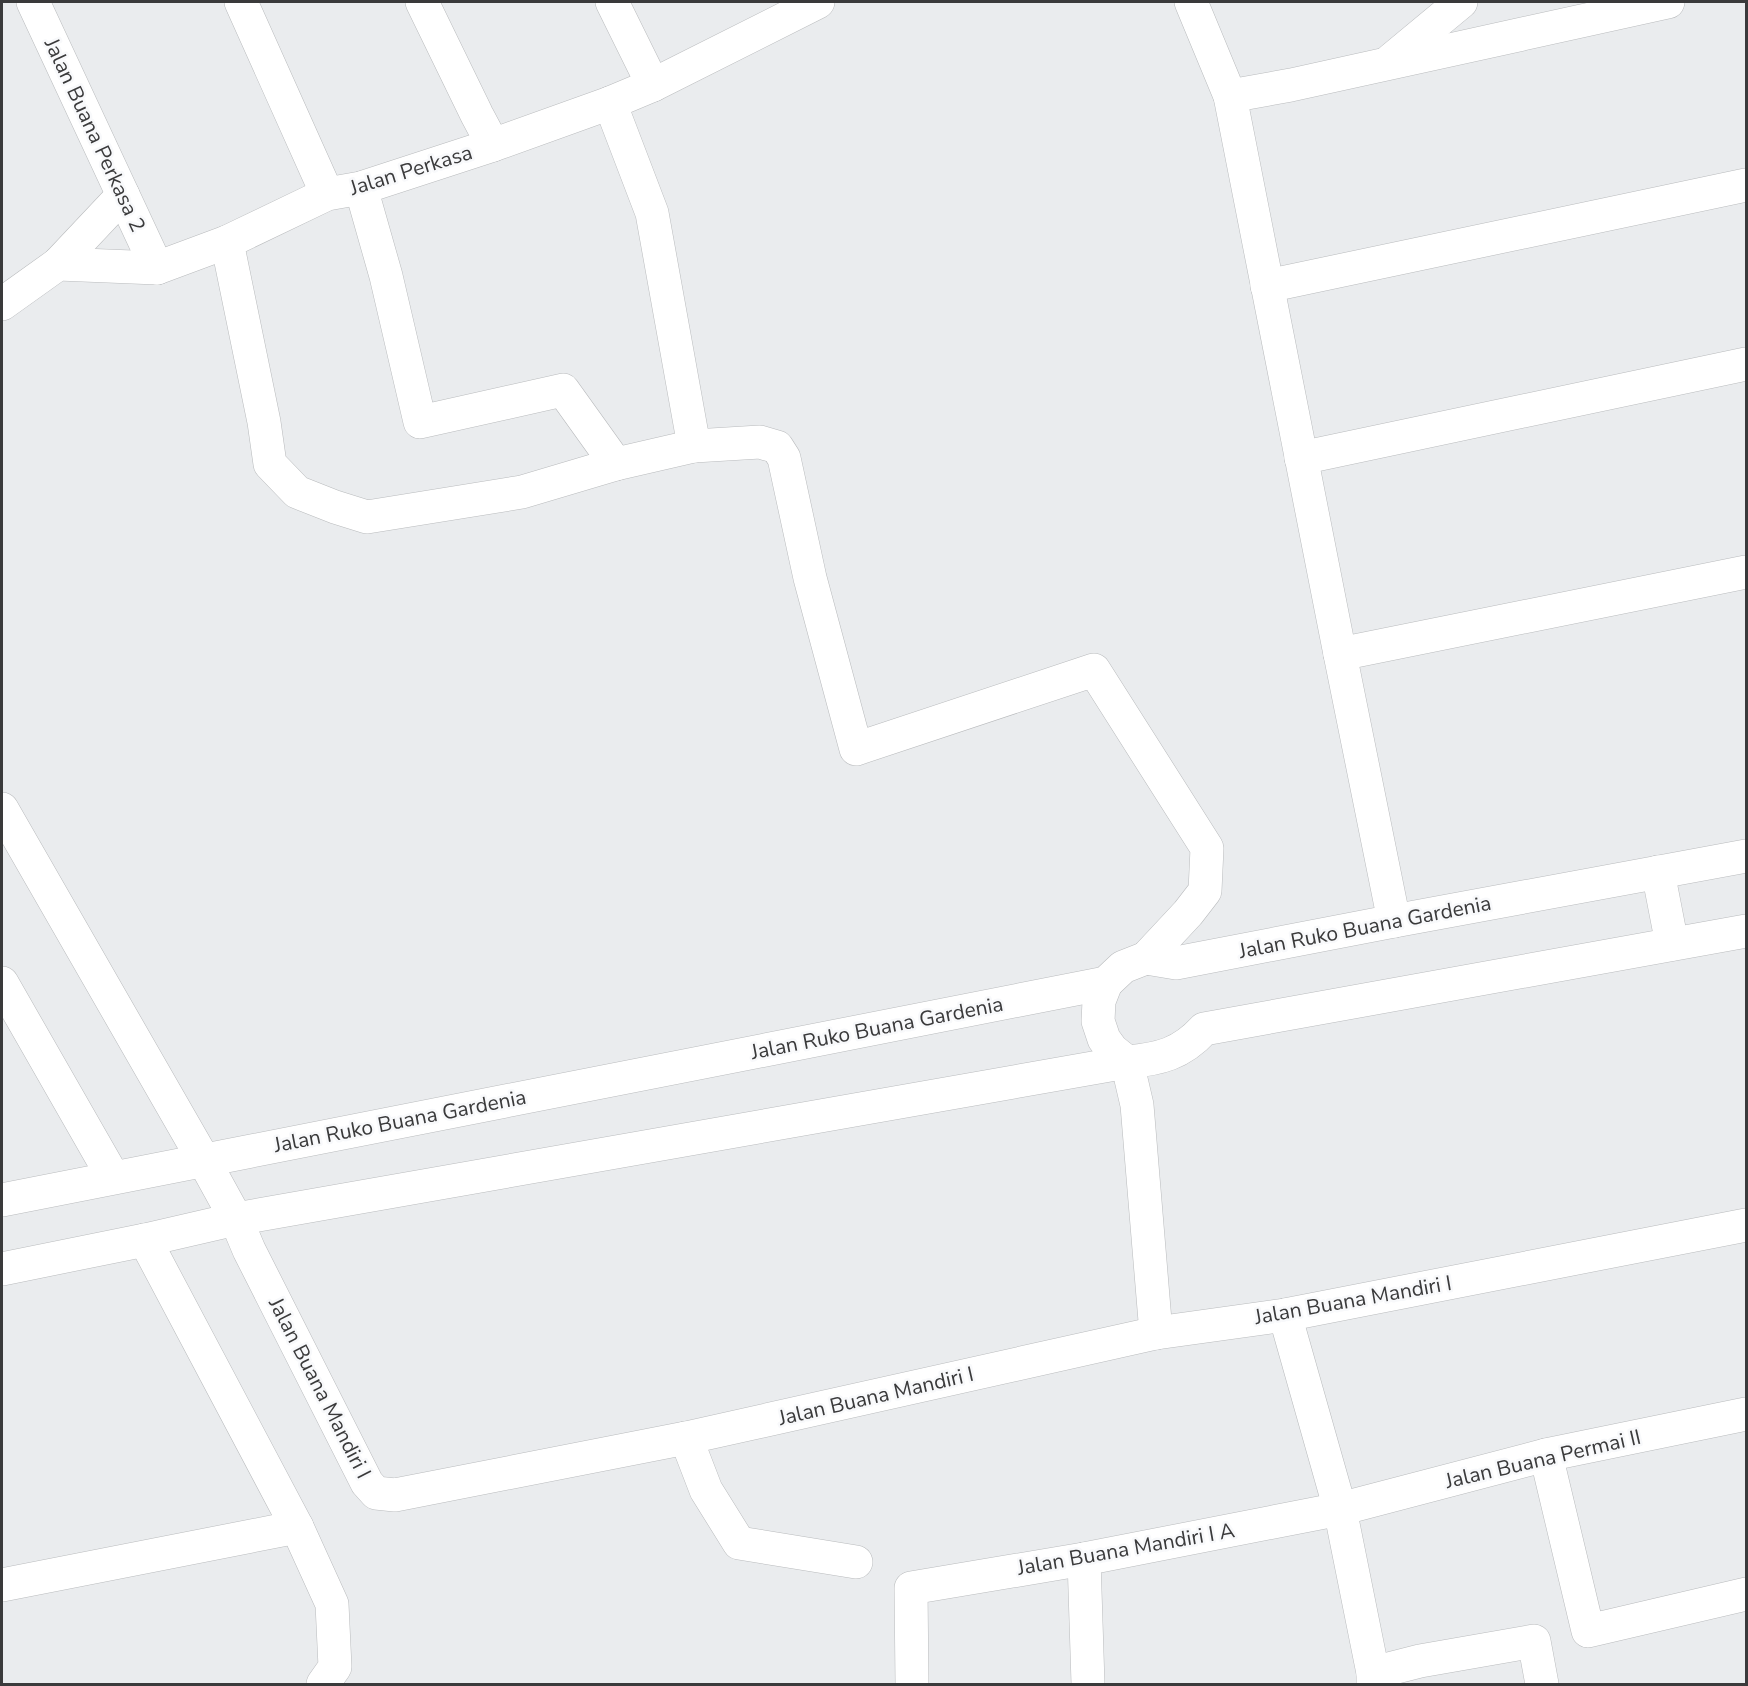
<svg xmlns="http://www.w3.org/2000/svg" width="1748" height="1686" font-family="'Nunito Sans',sans-serif">
<style>
.lines{fill:none;stroke-linecap:round;stroke-linejoin:round}
.minor-casing{stroke:#b9bbbd;stroke-width:34}
.minor{stroke:#fff;stroke-width:33}
.labels{text-anchor:middle;stroke-width:5;stroke-linejoin:round;paint-order:stroke}
.street-label{font-size:21px;fill:#3a3a3b;stroke:#f8f9fb}
</style>
<rect width="100%" height="100%" fill="#eaecee"/>
<g class="lines">
<defs>
<g id="minor">
<path d="M33,2l124,266"/>
<path d="M241,2l86,192"/>
<path d="M422,2l55,113 16,30"/>
<path d="M612,2l41,83"/>
<path d="M1191,2l39,94 110,558 54,267"/>
<path d="M1391,60l70,-58"/>
<path d="M1230,96l61,-11 377,-83"/>
<path d="M610,103l42,110 42,233"/>
<path d="M361,188l25,88 34,146 143,-32 53,74"/>
<path d="M227,242l37,180 6,42 27,28 38,15 32,10 155,-25 94,-28 78,-18 66,-4 17,5 7,11 26,120 46,171 238,-79 113,178 -2,43 -17,22 -42,45"/>
<path d="M58,264l65,-69"/>
<path d="M1267,286l479,-101"/>
<path d="M2,304l56,-40 99,4 70,-26 100,-48 34,-6 132,-43 117,-42 43,-18 165,-83"/>
<path d="M1301,458l445,-94"/>
<path d="M1340,654l406,-82"/>
<path d="M2,809l201,350 33,60 13,31 118,233 9,10 19,2 291,-57 470,-105 129,-18 461,-90"/>
<path d="M1658,872l14,72"/>
<path d="M2,983l111,194"/>
<path d="M1106,983l-7,18 -1,20 6,18 8,11 15,12 10,43 19,228"/>
<path d="M2,1200l1104,-217 17,-16 23,-9 30,5 218,-42 352,-65"/>
<path d="M145,1240l152,287 35,77 3,63 -12,17"/>
<path d="M2,1269l143,-29 91,-21 891,-157c33,-3 54,-8 77,-33l542,-98"/>
<path d="M1285,1315l55,194 33,164v11"/>
<path d="M686,1438l20,52 33,53 117,19"/>
<path d="M1546,1455l42,176 158,-37"/>
<path d="M1084,1559l4,125"/>
<path d="M2,1585l295,-58"/>
<path d="M1373,1673l47,-12 114,-20 8,43"/>
<path d="M912,1684l-1,-96 173,-29 256,-50 206,-54 200,-41"/>
</g>
</defs>
<use href="#minor" class="minor-casing"/>
<use href="#minor" class="minor"/>
</g>
<g class="labels">
<g class="street-label">
<text transform="translate(95 135) rotate(65)" y="7">Jalan Buana Perkasa 2</text>
<text transform="translate(411 170) rotate(-17)" y="7">Jalan Perkasa</text>
<text transform="translate(1365 927) rotate(-11)" y="7">Jalan Ruko Buana Gardenia</text>
<text transform="translate(877 1028) rotate(-11)" y="7">Jalan Ruko Buana Gardenia</text>
<text transform="translate(400 1121) rotate(-11)" y="7">Jalan Ruko Buana Gardenia</text>
<text transform="translate(1353 1300) rotate(-10)" y="7">Jalan Buana Mandiri I</text>
<text transform="translate(320 1388) rotate(63)" y="7">Jalan Buana Mandiri I</text>
<text transform="translate(876 1396) rotate(-13)" y="7">Jalan Buana Mandiri I</text>
<text transform="translate(1543 1459) rotate(-13)" y="7">Jalan Buana Permai II</text>
<text transform="translate(1126 1549) rotate(-10)" y="7">Jalan Buana Mandiri I A</text>
</g>
</g>
<rect width="1748" height="1686" fill="none" stroke="#3a3a3b" stroke-width="6"/>
</svg>
